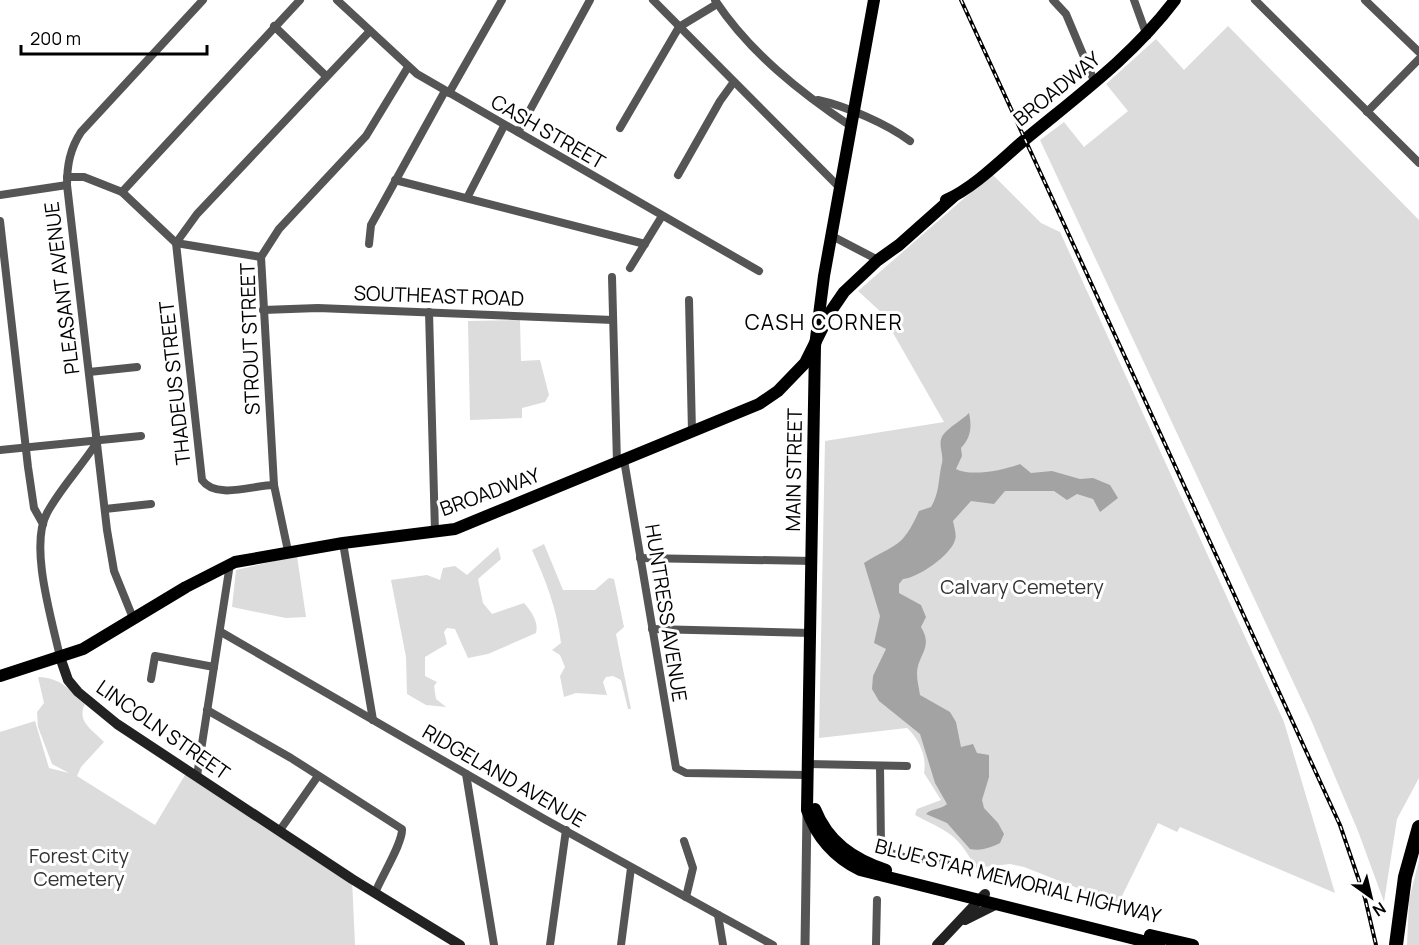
<svg xmlns="http://www.w3.org/2000/svg" width="1419" height="945" font-family="Manrope,sans-serif">
<style>
.green{fill:#dcdcdc}
.water{fill:#a3a3a3}
.lines{fill:none;stroke-linecap:round;stroke-linejoin:round}
.minor{stroke:#555;stroke-width:8}
.tertiary{stroke:#555;stroke-width:9}
.secondary{stroke:#222;stroke-width:10}
.primary{stroke:#000;stroke-width:12}
.motorway{stroke:#000;stroke-width:14}
.rail-casing{stroke:#000;stroke-width:4}
.rail{stroke:#fff;stroke-width:1.5;stroke-dasharray:4.5;stroke-linecap:butt}
.labels{text-anchor:middle;stroke-width:6;stroke-linejoin:round;paint-order:stroke}
.street-label{font-size:20px;fill:#000;stroke:#fff}
.park-label{font-size:20px;fill:#333;stroke:#fff}
.neighbourhood-label{font-size:21px;letter-spacing:1.5px;fill:#000;stroke:#fff}
</style>
<rect width="100%" height="100%" fill="#fff"/>
<g class="green">
<path d="M1228,26l191,194v558l-22,41 -13,83 -26,-71 -47,-111 -271,-580 24,-18 20,25 44,-36 -22,-27 50,-45 28,31z"/>
<path d="M992,174l49,49 19,9 224,490 51,171 -155,-66 -3,5 -19,-9 -40,81 -94,-37 -14,-3 -34,4c-20,-36 -27,-35 -61,-53l2,-6 24,-9 -17,-27c3,-17 -5,-34 -17,-45l-88,10 6,-297 119,-19 -63,-110 -23,-21z"/>
<path d="M520,320l1,41 19,-1 9,35 -4,7 -23,6v10l-52,2 -2,-99z"/>
<path d="M544,544l19,46h32l14,-12 5,1 10,48 -8,7 15,75h-3l-7,-29 -8,-4 -7,1 -3,5 4,13 -31,-2 -12,4 -4,-21 5,-9 -5,-12 -8,-5 9,-7c-4,-34 -15,-62 -29,-93z"/>
<path d="M498,547l3,12 -23,20 5,24 9,11 32,-11c7,8 15,19 12,30l-48,21 -20,4 -13,-29 -8,-1 -3,4 3,12 -22,13v19l12,6 -3,4 2,13 10,8 -20,-2 -19,-11 -1,-37 -15,-77 36,-5 13,5 3,-12 12,-2 12,9z"/>
<path d="M297,556l9,61 -20,1 -54,-11 4,-37z"/>
<path d="M38,677c23,1 31,12 47,27 -9,18 8,26 19,38l-23,25 -4,9 78,49 33,-55 164,109 3,66h-355v-213l35,-11 14,47 20,5 -17,-9 -14,-37 -1,-15 7,-9z"/>
<path d="M1419,860v85h-12l2,-45z"/>
</g>
<path class="water" d="M969,413c3,14 2,24 -8,35l1,8 -6,13c15,8 48,1 64,-5l11,9 21,-2 28,8 13,-1 17,7 8,13 -18,14 -7,-13 -16,-5 -10,6 -13,-9h-49l-11,13 -23,-3 -18,20c1,6 4,14 2,19 -4,15 -37,38 -52,39l-4,5v9l22,12 5,12 -5,10c13,21 -4,28 -4,47 0,7 2,14 3,21l30,17 6,10 5,25 12,-3 4,9 12,2v22l-7,23 2,8 14,15 6,11 -4,9c-10,5 -19,8 -30,6l-23,-26 -21,-9c6,-6 14,-4 21,-10l-12,-21 -15,-49 -41,-33 -7,-12 1,-13 13,-27 -12,-6 6,-27 -16,-53c32,-20 38,-14 55,-52l12,-4c9,-15 7,-28 11,-44 2,-10 -5,-19 1,-28 6,-8 19,-15 26,-22z"/>
<g class="lines">
<g class="minor">
<path d="M337,0l80,74 342,197"/>
<path d="M653,0l187,188"/>
<path d="M715,0c34,52 86,93 137,127"/>
<path d="M1053,0l13,14 29,69"/>
<path d="M1134,0l13,36"/>
<path d="M1255,0l164,163"/>
<path d="M1365,0l54,52"/>
<path d="M274,26l52,50"/>
<path d="M449,93l53,-93"/>
<path d="M818,100c28,6 69,24 92,41"/>
<path d="M1367,112l52,-53"/>
<path d="M620,128l59,-101 38,-23"/>
<path d="M518,132l72,-132"/>
<path d="M678,175l42,-74 13,-18"/>
<path d="M67,177h17l38,15 54,51 85,14"/>
<path d="M395,180l250,64"/>
<path d="M122,192l178,-192"/>
<path d="M0,195l67,-10"/>
<path d="M467,198l37,-72"/>
<path d="M0,221l28,246 6,41 9,16"/>
<path d="M832,236l46,24"/>
<path d="M369,244l2,-19 74,-134"/>
<path d="M630,268l32,-52"/>
<path d="M612,277l5,186"/>
<path d="M689,300l3,132"/>
<path d="M263,310l55,-2 295,12"/>
<path d="M429,312l6,220"/>
<path d="M89,372l48,-5"/>
<path d="M0,450l141,-14"/>
<path d="M624,460l52,308 10,5 122,2"/>
<path d="M274,485c-20,0 -58,15 -72,-5l-26,-237 21,-29 173,-183"/>
<path d="M105,509l46,-5"/>
<path d="M343,543l30,177"/>
<path d="M288,551l-14,-66 -13,-228 18,-28 87,-93 42,-69"/>
<path d="M640,558l173,3"/>
<path d="M133,618l-19,-47 -7,-41 -40,-345c0,-20 3,-36 14,-53l122,-132"/>
<path d="M652,629l159,4"/>
<path d="M221,632l325,188 227,125"/>
<path d="M60,657c-8,-37 -31,-111 -13,-144 14,-26 35,-47 50,-71"/>
<path d="M151,679l4,-23 59,11"/>
<path d="M207,710l84,48 111,71c1,14 -21,48 -27,64"/>
<path d="M808,764l99,2"/>
<path d="M880,766l1,80c14,15 46,13 65,14"/>
<path d="M466,774l28,171"/>
<path d="M197,776l33,-212"/>
<path d="M280,830l38,-54"/>
<path d="M684,841l9,27 -7,29"/>
<path d="M718,915l5,30"/>
<path d="M550,945l16,-115"/>
<path d="M621,945l10,-77"/>
<path d="M876,945l1,-45"/>
</g>
<path class="tertiary" d="M805,945l2,-133"/>
<g class="secondary">
<path d="M60,657l8,23 10,12 39,32 235,155 108,66"/>
<path d="M965,920l32,-16"/>
<path d="M937,945l48,-51"/>
</g>
<g class="primary">
<path d="M874,0l-50,276 -9,70 -8,464c9,26 27,47 53,60l299,75"/>
<path d="M946,200c27,-12 53,-38 76,-58 54,-45 110,-85 153,-142"/>
<path d="M0,676l83,-27 103,-62 49,-25 108,-19 112,-14 304,-125 19,-13 27,-28 26,-52 13,-19 34,-32 21,-15 54,-48"/>
<path d="M815,809c13,33 38,50 71,61"/>
<path d="M1150,935l43,10"/>
</g>
<path class="motorway" d="M1396,945l9,-68 14,-50"/>
<defs>
<path id="rail" d="M961,0l379,825 25,73 11,47"/>
</defs>
<use href="#rail" class="rail-casing"/>
<use href="#rail" class="rail"/>
</g>
<g class="labels">
<g class="street-label">
<text transform="translate(1057 89) rotate(-39)" y="7">BROADWAY</text>
<text transform="translate(548 132) rotate(30)" y="7">CASH STREET</text>
<text transform="translate(62 288) rotate(-97)" y="7">PLEASANT AVENUE</text>
<text transform="translate(439 296) rotate(2)" y="7">SOUTHEAST ROAD</text>
<text transform="translate(250 339) rotate(-92)" y="7">STROUT STREET</text>
<text transform="translate(175 383) rotate(-96)" y="7">THADEUS STREET</text>
<text transform="translate(794 470) rotate(-89)" y="7">MAIN STREET</text>
<text transform="translate(490 492) rotate(-20)" y="7">BROADWAY</text>
<text transform="translate(666 613) rotate(81)" y="7">HUNTRESS AVENUE</text>
<text transform="translate(163 730) rotate(35)" y="7">LINCOLN STREET</text>
<text transform="translate(504 776) rotate(30)" y="7">RIDGELAND AVENUE</text>
<text transform="translate(1018 881) rotate(14)" y="7">BLUE STAR MEMORIAL HIGHWAY</text>
</g>
<g class="park-label">
<text x="1022" y="594">Calvary Cemetery</text>
<text x="79" y="863">Forest City<tspan x="79" dy="23">Cemetery</tspan></text>
</g>
<g class="neighbourhood-label">
<text x="824" y="330">CASH CORNER</text>
</g>
</g>
<g transform="translate(1371 897) rotate(146)" stroke="#ffffff" stroke-width="4.5" paint-order="stroke">
<path d="M0-4.5L10 22L0 15L-10 22Z" fill="#000000"/>
<text y="-9" font-size="16" font-weight="bold" text-anchor="middle" fill="#000000">N</text>
</g>
<path d="M21 45v9h186v-9" fill="none" stroke="#000000" stroke-width="3"/>
<text x="30" y="45" font-size="18" fill="#000000" stroke="#ffffff" stroke-width="4.5" paint-order="stroke">200 m</text>
</svg>
